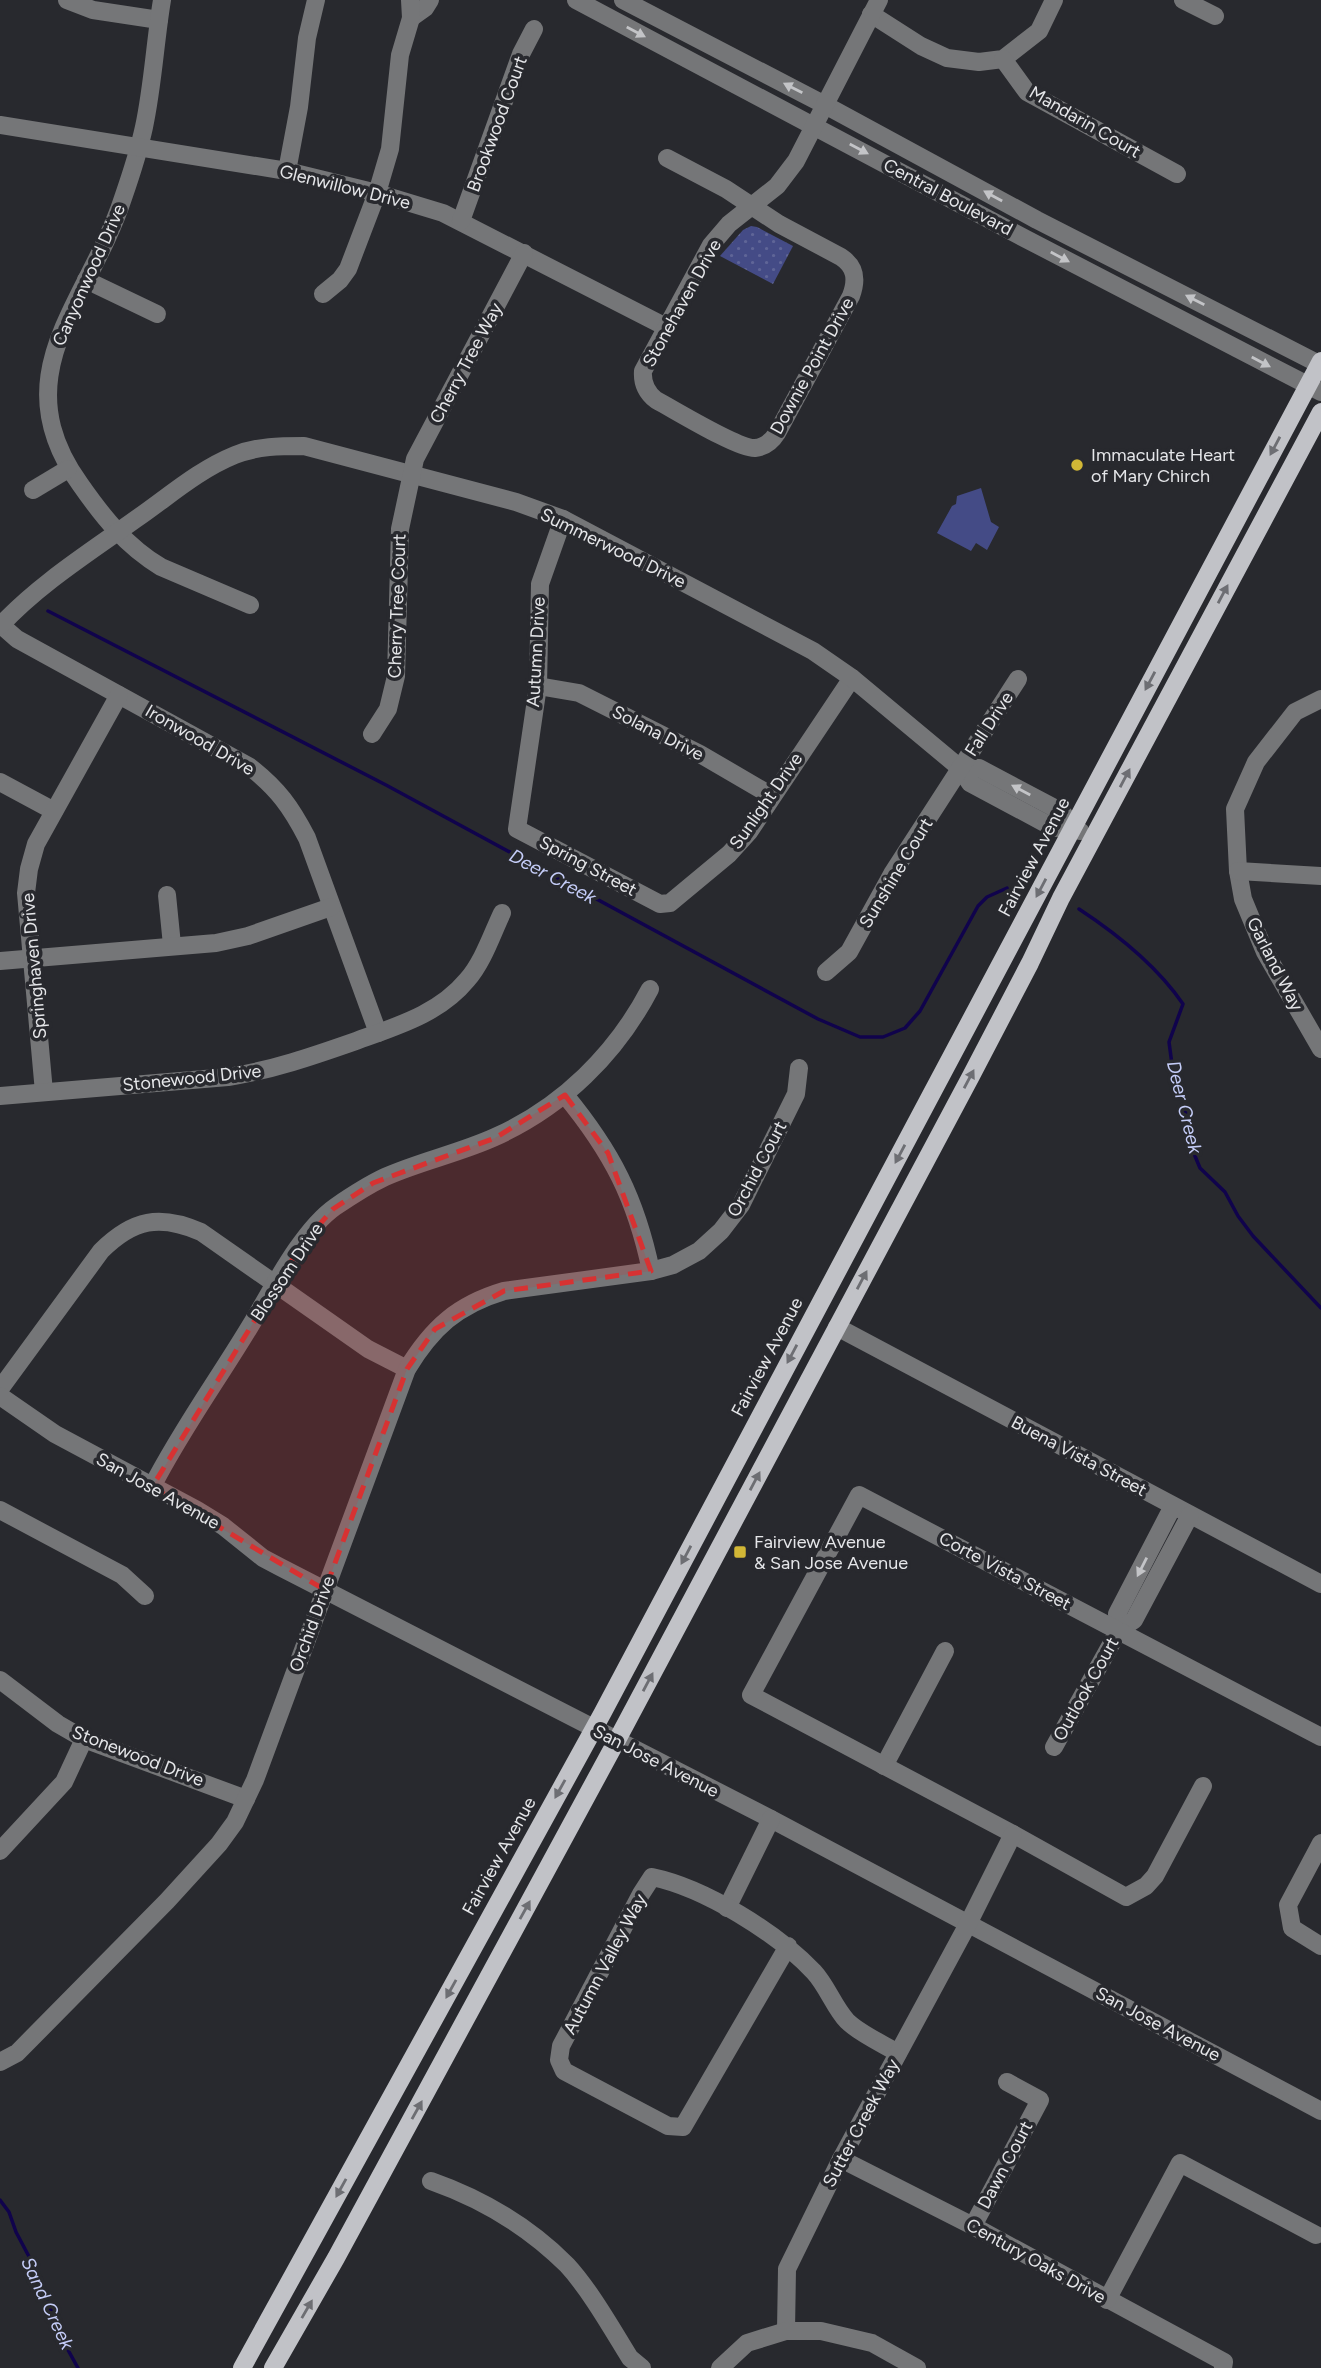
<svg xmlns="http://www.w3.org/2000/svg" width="1321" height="2368" font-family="Figtree,sans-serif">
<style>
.grass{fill:#444b86}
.park{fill:url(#park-dots)}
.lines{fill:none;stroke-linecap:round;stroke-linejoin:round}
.stream{stroke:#10034c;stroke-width:3.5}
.minor{stroke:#757678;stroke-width:18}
.major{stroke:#c1c2c7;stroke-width:18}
.oneway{fill:#c3c4c7}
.oneway2{fill:#6d6e73}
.marked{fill:#d73232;fill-opacity:0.2;stroke:#d73232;stroke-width:5;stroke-dasharray:14 9;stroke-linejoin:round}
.poi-dot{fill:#d2b736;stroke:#28292e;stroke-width:2.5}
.labels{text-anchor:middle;stroke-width:7;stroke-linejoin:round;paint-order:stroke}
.street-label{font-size:18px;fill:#e5e6e9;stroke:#28292e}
.poi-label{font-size:18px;fill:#e5e6e9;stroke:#28292e;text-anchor:start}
.water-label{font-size:19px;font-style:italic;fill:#c4ccf7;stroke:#28292e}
</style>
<defs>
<pattern id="park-dots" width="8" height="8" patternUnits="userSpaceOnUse" patternTransform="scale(1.75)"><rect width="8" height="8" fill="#444b86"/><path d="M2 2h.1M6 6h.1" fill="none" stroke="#5f6597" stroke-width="1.8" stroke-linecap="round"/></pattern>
</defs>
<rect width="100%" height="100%" fill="#28292e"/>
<path class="grass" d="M981,488l10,34 8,5 -12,23 -11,-7 -5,8 -34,-18 15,-27 4,-2 1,-8z"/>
<path class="park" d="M751,226l6,1 36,19 -20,38 -53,-28 23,-26z"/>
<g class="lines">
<g class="stream">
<path d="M48,611l338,174 432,234 42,18h23l22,-9 15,-17 58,-105 9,-9 20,-9"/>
<path d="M1079,909c38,25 78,57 104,95l-14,38 4,30 8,10 9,62 10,24 25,24 13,24 15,20 68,72"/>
<path d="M0,2200l9,12 7,20 18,34 28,73 16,29"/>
</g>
<g class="minor">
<path d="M67,0l26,10 66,10"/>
<path d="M162,0c-7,42 -9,85 -18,127 -5,23 -13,48 -21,71 -34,104 -122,176 -43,286 23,33 46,62 81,83l89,38"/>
<path d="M576,0l450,239 295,153"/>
<path d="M623,0l202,105 212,115 284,145"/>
<path d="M1183,0l32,16"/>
<path d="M871,14l50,32 26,12 32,4 24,-3 36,-28 15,-31"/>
<path d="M411,18l14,-10 5,-8"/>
<path d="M1003,59l24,33 150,82"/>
<path d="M0,125l287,46 90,22 66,20 223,114"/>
<path d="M667,158l59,31 53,35 62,33c15,10 16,23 10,39l-74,137c-5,8 -12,14 -22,15 -17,1 -80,-38 -99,-48 -9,-7 -14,-16 -13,-29l68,-126 18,-21 48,-38 19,-25 83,-161"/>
<path d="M287,171l12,-64 8,-69 9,-38"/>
<path d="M461,221l60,-167 13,-25"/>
<path d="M86,280l71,34"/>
<path d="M323,294l17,-14 8,-11 29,-76 13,-44 10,-94 11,-37 -1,-18"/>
<path d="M33,490l35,-21"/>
<path d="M563,519l-23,65 -2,102 -21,143 143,75 10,-1 59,-49 20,-22 103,-154"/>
<path d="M1,625l16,14 233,128c28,22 41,40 57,71l71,195"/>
<path d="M0,626c39,-42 90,-74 136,-107 32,-22 62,-49 99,-64 23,-9 45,-9 69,-9l212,56 47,17 250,132 39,27 108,90 10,15 84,45 19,-1"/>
<path d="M538,686l41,7 121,61 72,42"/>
<path d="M1321,699l-26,13 -39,50 -21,47 3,62 5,28 22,53 56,97"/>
<path d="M372,734l16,-25 8,-33 4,-147 15,-70 109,-206"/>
<path d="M960,768h19l83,44 11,15 7,4"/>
<path d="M0,782l54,29"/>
<path d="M1238,871l83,5"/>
<path d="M167,895l5,50"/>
<path d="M0,961l216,-18 32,-7 83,-29"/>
<path d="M826,972l23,-20 43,-78 126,-195"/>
<path d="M44,1092l-18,-199 3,-24 7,-25 83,-149"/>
<path d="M565,1095c47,57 71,104 86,176"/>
<path d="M0,1096l228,-19c45,-7 85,-21 128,-36 41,-15 83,-27 111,-61 16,-18 25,-46 35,-67"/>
<path d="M837,1327l484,257"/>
<path d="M0,1389l101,-138c32,-32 59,-37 100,-19l167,117 39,20"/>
<path d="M0,1396l55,38 142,76 26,16 40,32 17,9 491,252 550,292"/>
<path d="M152,1487c28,-55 65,-106 97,-159 22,-36 52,-97 86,-121 16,-11 33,-22 50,-30 36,-16 75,-24 110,-40 67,-30 121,-83 155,-148"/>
<path d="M0,1510l122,65 23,21"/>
<path d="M1119,1630l-2,-16 56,-108"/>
<path d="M0,1680l58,44 26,15 162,60"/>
<path d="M1054,1747l65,-117 15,-10 56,-105"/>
<path d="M884,1766l61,-115"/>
<path d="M1203,1786l-48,90 -9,10 -20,11 -113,-63 -262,-139 108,-200 462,242"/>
<path d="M1321,1843l-33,62 4,23 29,18"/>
<path d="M0,1851l64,-69 20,-43"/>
<path d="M727,1908l44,-89"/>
<path d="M788,1946l-105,181 -15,-1 -104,-55 -5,-11 2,-14 80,-152 11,-17c53,11 125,56 162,95 13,14 20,35 33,49 12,12 36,23 51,32"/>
<path d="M0,2062l17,-9 150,-152 52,-57 16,-22 20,-42 152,-411c25,-41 50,-64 97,-78l147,-20 22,-6 26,-14 22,-20 20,-26 55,-111 3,-26"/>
<path d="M841,2159l132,67 251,136 -1,6"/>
<path d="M431,2181c51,18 98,46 136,84 23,25 45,64 63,93l12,10"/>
<path d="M973,2226l67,-126 -33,-18"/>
<path d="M1107,2300l73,-137 136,72"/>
<path d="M786,2331l1,-62 54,-110 127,-235 45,-90"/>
<path d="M720,2368l27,-25 39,-12h35l51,12 45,25"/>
</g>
<g class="major">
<path d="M242,2368l360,-654 719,-1353"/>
<path d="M273,2368l63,-110 280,-516 355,-666 59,-113 31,-65 260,-486"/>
</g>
</g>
<defs><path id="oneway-solid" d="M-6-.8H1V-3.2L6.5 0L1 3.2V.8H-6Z" transform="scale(1.75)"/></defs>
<g class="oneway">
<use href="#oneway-solid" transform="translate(636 32) rotate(28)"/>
<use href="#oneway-solid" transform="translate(793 88) rotate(-153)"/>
<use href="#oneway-solid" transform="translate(859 149) rotate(28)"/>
<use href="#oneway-solid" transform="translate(993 196) rotate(-151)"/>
<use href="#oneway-solid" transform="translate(1060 257) rotate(28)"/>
<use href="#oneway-solid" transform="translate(1195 300) rotate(-153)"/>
<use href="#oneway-solid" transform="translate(1261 362) rotate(28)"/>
<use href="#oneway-solid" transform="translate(1021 790) rotate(-152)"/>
<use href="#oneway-solid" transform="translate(1142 1567) rotate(117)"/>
</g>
<g class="oneway2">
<use href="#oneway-solid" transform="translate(1275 446) rotate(118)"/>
<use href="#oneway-solid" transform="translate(1223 594) rotate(-62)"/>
<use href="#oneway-solid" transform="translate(1150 681) rotate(118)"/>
<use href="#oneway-solid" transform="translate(1125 778) rotate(-62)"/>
<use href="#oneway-solid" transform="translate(1041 888) rotate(118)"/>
<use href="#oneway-solid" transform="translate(969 1079) rotate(-62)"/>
<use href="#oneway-solid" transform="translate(900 1154) rotate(118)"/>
<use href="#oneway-solid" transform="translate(862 1280) rotate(-62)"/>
<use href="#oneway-solid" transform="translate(792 1354) rotate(118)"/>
<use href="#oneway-solid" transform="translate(755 1481) rotate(-62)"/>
<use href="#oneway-solid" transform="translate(686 1555) rotate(118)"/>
<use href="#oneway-solid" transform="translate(648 1682) rotate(-62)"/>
<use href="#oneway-solid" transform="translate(560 1789) rotate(119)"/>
<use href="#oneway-solid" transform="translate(525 1910) rotate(-61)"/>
<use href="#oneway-solid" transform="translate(451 1989) rotate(119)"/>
<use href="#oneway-solid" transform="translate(417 2110) rotate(-61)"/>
<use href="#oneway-solid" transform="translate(341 2188) rotate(119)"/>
<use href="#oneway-solid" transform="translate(307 2309) rotate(-60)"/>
</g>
<path class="marked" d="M565,1095l43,58 43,118 -147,20 -69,38 -28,40 -82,221 -173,-103 148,-240 33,-38 40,-26 122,-45z"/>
<g class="poi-dot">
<circle cx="1077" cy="465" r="7"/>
<rect x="733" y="1545" width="14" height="14" rx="3.5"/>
</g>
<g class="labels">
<g class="street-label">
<text transform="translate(1085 122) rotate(30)" y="6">Mandarin Court</text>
<text transform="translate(497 124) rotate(-70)" y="6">Brookwood Court</text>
<text transform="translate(345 187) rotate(14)" y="6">Glenwillow Drive</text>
<text transform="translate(948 197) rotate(28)" y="6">Central Boulevard</text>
<text transform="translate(89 275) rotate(-66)" y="6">Canyonwood Drive</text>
<text transform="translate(682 303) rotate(-61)" y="6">Stonehaven Drive</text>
<text transform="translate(466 363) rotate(-62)" y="6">Cherry Tree Way</text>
<text transform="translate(812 366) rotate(-61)" y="6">Downie Point Drive</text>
<text transform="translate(613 548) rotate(26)" y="6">Summerwood Drive</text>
<text transform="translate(397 606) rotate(-88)" y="6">Cherry Tree Court</text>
<text transform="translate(536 652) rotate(-87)" y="6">Autumn Drive</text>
<text transform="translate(989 724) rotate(-57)" y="6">Fall Drive</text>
<text transform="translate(658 733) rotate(27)" y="6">Solana Drive</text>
<text transform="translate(200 740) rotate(30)" y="6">Ironwood Drive</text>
<text transform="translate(766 801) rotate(-55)" y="6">Sunlight Drive</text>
<text transform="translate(1034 857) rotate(-62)" y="6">Fairview Avenue</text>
<text transform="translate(588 866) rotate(28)" y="6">Spring Street</text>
<text transform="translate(896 873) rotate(-59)" y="6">Sunshine Court</text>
<text transform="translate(1275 964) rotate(63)" y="6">Garland Way</text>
<text transform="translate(34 966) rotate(-95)" y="6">Springhaven Drive</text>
<text transform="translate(192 1078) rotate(-6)" y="6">Stonewood Drive</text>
<text transform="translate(757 1169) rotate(-62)" y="6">Orchid Court</text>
<text transform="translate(287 1272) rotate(-56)" y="6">Blossom Drive</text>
<text transform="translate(767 1357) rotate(-62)" y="6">Fairview Avenue</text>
<text transform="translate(1079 1456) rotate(28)" y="6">Buena Vista Street</text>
<text transform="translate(158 1491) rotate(29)" y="6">San Jose Avenue</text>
<text transform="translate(1005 1571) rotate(28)" y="6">Corte Vista Street</text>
<text transform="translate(312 1624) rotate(-70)" y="6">Orchid Drive</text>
<text transform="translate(1086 1689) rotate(-61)" y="6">Outlook Court</text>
<text transform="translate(138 1756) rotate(21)" y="6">Stonewood Drive</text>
<text transform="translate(656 1761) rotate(27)" y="6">San Jose Avenue</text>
<text transform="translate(499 1856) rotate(-61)" y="6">Fairview Avenue</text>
<text transform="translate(605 1964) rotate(-62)" y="6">Autumn Valley Way</text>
<text transform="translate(1158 2024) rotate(28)" y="6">San Jose Avenue</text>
<text transform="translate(861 2123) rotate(-62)" y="6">Sutter Creek Way</text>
<text transform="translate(1005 2165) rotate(-62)" y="6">Dawn Court</text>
<text transform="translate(1036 2261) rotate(29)" y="6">Century Oaks Drive</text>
</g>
<g class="poi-label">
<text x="1091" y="461">Immaculate Heart<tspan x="1091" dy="21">of Mary Chirch</tspan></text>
<text x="754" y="1548">Fairview Avenue<tspan x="754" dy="21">&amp; San Jose Avenue</tspan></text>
</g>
<g class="water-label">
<text transform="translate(553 876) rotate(28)" y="7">Deer Creek</text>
<text transform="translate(1185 1107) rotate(76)" y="7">Deer Creek</text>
<text transform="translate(48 2303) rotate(65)" y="7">Sand Creek</text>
</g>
</g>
</svg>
